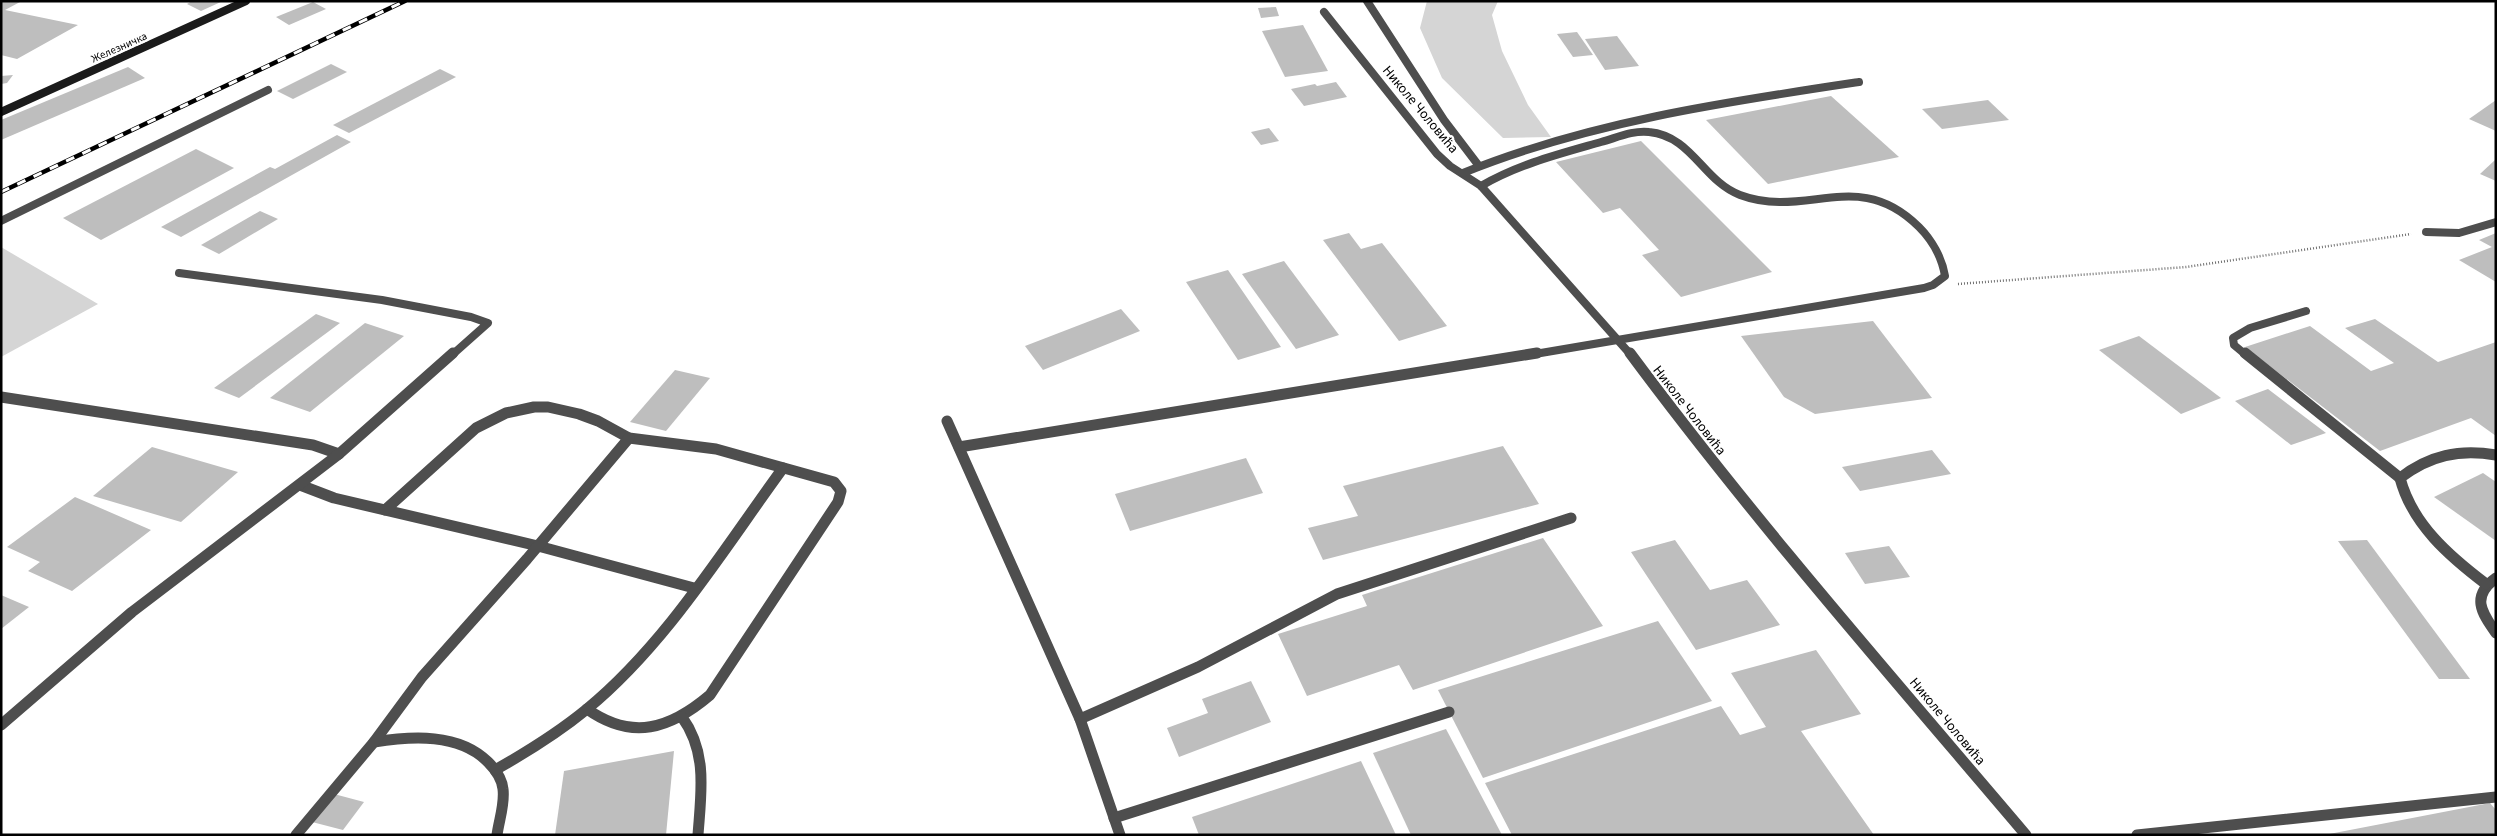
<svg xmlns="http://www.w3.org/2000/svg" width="2497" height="836" font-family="'Source Sans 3',sans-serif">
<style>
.green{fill:#d5d5d5}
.building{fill:#bebebe}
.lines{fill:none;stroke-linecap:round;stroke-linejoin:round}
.path{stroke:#707070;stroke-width:2.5;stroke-dasharray:1 2;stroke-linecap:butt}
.lane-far1{stroke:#4e4e4e;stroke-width:8}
.lane{stroke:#4e4e4e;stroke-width:11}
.secondary{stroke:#1b1b1b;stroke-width:8}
.rail-casing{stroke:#000;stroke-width:4.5}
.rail{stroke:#fff;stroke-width:3;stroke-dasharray:9;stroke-linecap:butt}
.labels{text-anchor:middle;stroke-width:4.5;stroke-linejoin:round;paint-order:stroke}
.far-street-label{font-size:11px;fill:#000;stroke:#fff}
.street-label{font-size:14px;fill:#000;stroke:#fff}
</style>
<rect width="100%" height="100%" fill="#fff"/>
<g class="green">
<path d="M1427,1h71l-6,14 10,36 26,54 23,32 -48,1 -61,-60 -22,-50z"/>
<path d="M1,247l97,57 -97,53z"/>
</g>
<g class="building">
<path d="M1,1l19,1 -15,8 73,15 -61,34 -16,-4z"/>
<path d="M192,1h31l-22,10 -14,-7z"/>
<path d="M313,2l13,7 -37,16 -13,-8z"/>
<path d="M1276,7l3,9 -18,2 -3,-10z"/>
<path d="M1303,25l25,46 -43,6 -23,-46z"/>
<path d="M1577,32l16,23 -20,2 -16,-23z"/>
<path d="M1617,36l22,30 -34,4 -20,-31z"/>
<path d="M331,64l16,8 -54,27 -16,-8z"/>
<path d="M128,67l17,11 -144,62v-20z"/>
<path d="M440,69l16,8 -107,56 -16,-8z"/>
<path d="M13,75l-6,8 -6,1v-8z"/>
<path d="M1336,82l11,15 -43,9 -13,-17 24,-5 2,2z"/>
<path d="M1831,96l68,61 -131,27 -62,-64z"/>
<path d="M1988,100l21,20 -67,9 -20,-20z"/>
<path d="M2496,100v31l-27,-12z"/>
<path d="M1269,128l10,13 -18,4 -10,-13z"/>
<path d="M337,135l14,7 -170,95 -20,-10 109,-60 5,2z"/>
<path d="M1641,141l131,131 -91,25 -39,-42 17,-5 -39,-42 -17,5 -47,-51z"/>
<path d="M196,149l38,19 -133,72 -38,-22z"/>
<path d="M2496,159v22l-16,-7z"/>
<path d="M260,211l18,8 -59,35 -18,-9z"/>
<path d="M1349,233l12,16 21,-6 65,83 -48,15 -76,-101z"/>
<path d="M2496,233v49l-37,-22 33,-13 -13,-7z"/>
<path d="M1284,261l55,74 -43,14 -54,-75z"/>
<path d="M1228,270l53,77 -43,13 -52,-78z"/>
<path d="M1121,309l19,22 -97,39 -18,-24z"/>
<path d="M316,314l24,9 -101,75 -25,-10z"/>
<path d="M2375,319l63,43 58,-20v94l-25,-18 -91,33 -135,-104 65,-21 61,45 23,-8 -49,-35z"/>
<path d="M1873,321l59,77 -117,16 -31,-17 -43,-61z"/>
<path d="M365,323l39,13 -94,76 -40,-14z"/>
<path d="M2139,336l82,62 -40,16 -82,-64z"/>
<path d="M675,370l35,8 -44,53 -36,-9z"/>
<path d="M2268,389l58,44 -35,12 -56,-44z"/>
<path d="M1503,446l36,58 -216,56 -15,-32 50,-12 -15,-30z"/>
<path d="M152,447l86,25 -57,50 -88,-26z"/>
<path d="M1932,450l19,24 -91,17 -18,-24z"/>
<path d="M1246,458l17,35 -133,38 -15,-37z"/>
<path d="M2483,473l13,9v59l-62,-44z"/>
<path d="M75,497l76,33 -79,61 -44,-20 12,-9 -33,-15z"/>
<path d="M1543,538l60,88 -190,64 -14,-25 -92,31 -29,-62 89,-28 -5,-11z"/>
<path d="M1675,540l35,50 37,-10 33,45 -84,25 -65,-98z"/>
<path d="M2367,540l80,108 23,31h-31l-101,-138z"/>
<path d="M1889,546l21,31 -45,7 -20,-31z"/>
<path d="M1,595l28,12 -28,22z"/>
<path d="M1658,621l54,80 -229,77 -45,-88z"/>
<path d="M1816,650l45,64 -60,17 73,104h-362l-27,-52 236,-77 19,29 26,-8 -35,-54z"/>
<path d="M1251,681l20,41 -92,35 -12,-29 41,-15 -6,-14z"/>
<path d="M1446,729l56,106h-91l-38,-82z"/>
<path d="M674,751l-8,84h-111l9,-64z"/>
<path d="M1361,761l35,74h-197l-7,-18z"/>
<path d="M334,794l30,8 -21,28 -31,-8z"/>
<path d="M2490,803l6,7v25h-172z"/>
</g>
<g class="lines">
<path class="path" d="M1958,284l228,-17 225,-33"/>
<g class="lane-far1">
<path d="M1367,1l77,119 35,46"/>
<path d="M1324,12l113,142 13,12 31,20 150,169"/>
<path d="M1463,173c126,-51 262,-71 396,-91"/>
<path d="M1481,186c38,-22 78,-32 120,-44 15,-4 32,-12 48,-10 43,4 54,49 91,63 67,25 118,-29 179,32 13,13 23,31 26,49l-12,9 -9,3 -395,67"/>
<path d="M1,221l267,-131"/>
<path d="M2426,232l33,1 37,-11"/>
<path d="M179,273l203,27 89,17 17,6 -36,32"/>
<path d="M2246,355l-12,-10 -1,-7 17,-10 56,-17"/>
</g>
<g class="lane">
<path d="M1630,353c124,167 262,324 396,482"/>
<path d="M2245,353l155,125"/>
<path d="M1,397l312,48 26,9"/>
<path d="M947,421l133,298 40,116"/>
<path d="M959,447l578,-94"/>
<path d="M300,485l34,13 204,48 156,42"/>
<path d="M385,510l91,-82 30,-15 28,-6h14l31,7 19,7 31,17 87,11 118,33 7,9 -3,11 -128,193c-40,34 -78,46 -123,14"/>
<path d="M2496,578c-25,18 -15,34 0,55"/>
<path d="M2486,584c-37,-28 -74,-60 -86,-106 30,-23 59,-29 96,-23"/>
<path d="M682,717c26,36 19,76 16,118"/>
<path d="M1080,719l118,-52 139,-73 234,-76"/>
<path d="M1,725l131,-113 207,-158 114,-101"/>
<path d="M374,742c38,-6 85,-9 114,20 7,7 14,17 15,27 2,15 -4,31 -6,46"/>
<path d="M495,770c32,-18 64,-38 92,-61 79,-65 136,-159 196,-241"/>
<path d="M1114,818l335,-106"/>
<path d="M296,835l78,-93 48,-65 105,-118 102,-121"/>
<path d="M2137,835l359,-38"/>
</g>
<path class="secondary" d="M1,112l245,-111"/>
<defs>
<path id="rail" d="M1,192l404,-191"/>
</defs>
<use href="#rail" class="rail-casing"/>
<use href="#rail" class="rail"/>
</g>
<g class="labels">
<g class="far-street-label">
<text transform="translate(119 47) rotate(-24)" y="4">Железничка</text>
</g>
<g class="street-label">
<text transform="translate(1421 109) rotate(50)" y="5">Николе Чоловића</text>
<text transform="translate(1690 410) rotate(52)" y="5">Николе Чоловића</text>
<text transform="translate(1948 721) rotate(50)" y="5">Николе Чоловића</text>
</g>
</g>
<rect width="2497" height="836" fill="none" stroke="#000000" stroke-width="5"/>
</svg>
